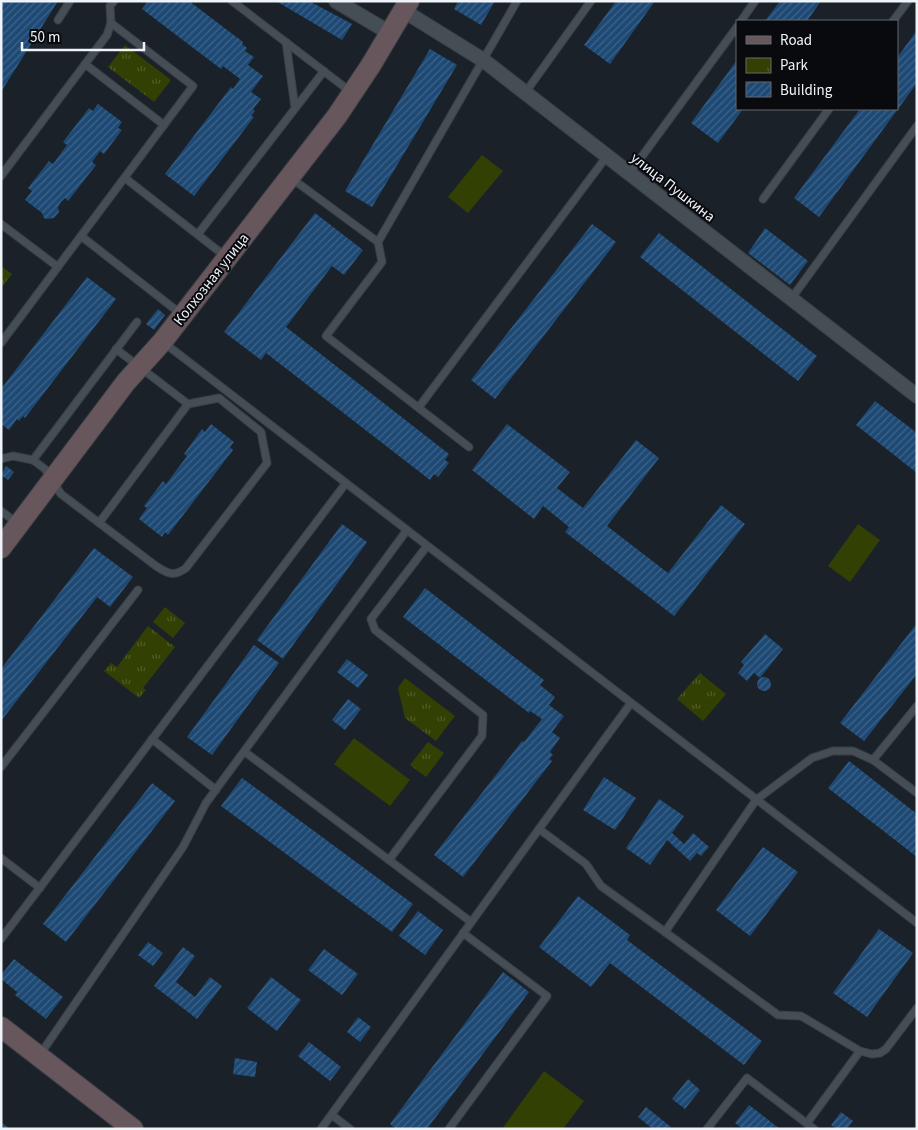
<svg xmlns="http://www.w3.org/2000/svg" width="918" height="1130" font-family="'Source Sans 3',sans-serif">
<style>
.grass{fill:#334003}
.park{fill:url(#park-tufts)}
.building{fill:url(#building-hatch)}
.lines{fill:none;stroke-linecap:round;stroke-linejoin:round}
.lane-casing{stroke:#393e44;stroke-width:9}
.street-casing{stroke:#393e44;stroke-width:16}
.secondary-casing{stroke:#393e44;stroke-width:22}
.lane{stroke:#454d55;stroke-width:7}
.street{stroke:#454d55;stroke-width:14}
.secondary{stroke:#68565d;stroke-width:20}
.labels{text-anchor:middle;stroke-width:4;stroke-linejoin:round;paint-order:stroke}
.street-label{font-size:15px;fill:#eff4f9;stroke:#080a0e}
</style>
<defs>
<pattern id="park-tufts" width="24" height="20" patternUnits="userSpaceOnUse" patternTransform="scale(1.25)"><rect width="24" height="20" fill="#334003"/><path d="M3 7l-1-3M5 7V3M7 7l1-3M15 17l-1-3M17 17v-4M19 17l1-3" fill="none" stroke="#515c28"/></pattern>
<pattern id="building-hatch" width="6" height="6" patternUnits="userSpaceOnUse" patternTransform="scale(1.25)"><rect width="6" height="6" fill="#1d4974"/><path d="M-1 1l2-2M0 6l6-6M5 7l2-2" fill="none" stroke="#3e6489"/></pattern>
</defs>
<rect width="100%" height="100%" fill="#1b2128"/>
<g class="grass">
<path d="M482,155l21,16 -35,42 -20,-16z"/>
<path d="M858,524l22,16 -30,42 -22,-16z"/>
<path d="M354,738l56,42 -20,26 -56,-42z"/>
<path d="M544,1071l40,30 -21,28h-61z"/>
</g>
<g class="park">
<path d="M125,45l46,35 -17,22 -46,-35z"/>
<path d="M1,266l11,8 -11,14z"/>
<path d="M165,607l20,16 -12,15 -20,-16z"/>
<path d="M148,626l27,21 -32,41 3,2 -7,8 -35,-27 7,-8 6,4z"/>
<path d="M700,673l26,21 -23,27 -26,-22z"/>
<path d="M405,678l50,38 -19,25 -31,-23 -7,-30z"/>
<path d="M428,742l16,11 -18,24 -16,-12z"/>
</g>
<g class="building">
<path d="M3,1h55l-57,91v-88z"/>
<path d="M148,1h41l54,41 -1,2 5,4 -2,3 9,6 -6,8 15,11 -12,16 10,7 -8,10 2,2 -4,5 3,1 -60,79 -29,-22 66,-87 2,2 7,-10 -17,-13 -2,3 -79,-60z"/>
<path d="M276,1h33l43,23 -10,16z"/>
<path d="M458,1h37l-14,24 -27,-16z"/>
<path d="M616,1h39l-45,63 -26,-19z"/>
<path d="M780,1h41l-14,20h-42z"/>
<path d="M917,30v53l-98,134 -25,-19 66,-89h37v-51z"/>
<path d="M430,49l27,16 -85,142 -27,-16z"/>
<path d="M737,60v49h6l-25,34 -27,-20z"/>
<path d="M98,104l24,18 -4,6 4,2 -18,24 -4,-3 -8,11 4,3 -28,36 -3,-3 -4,4 -3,5 1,5 -5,6 -8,1 -2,-1 -2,-5 -17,-13 7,-9 -4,-3 21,-27 4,3 14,-19 -4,-3 26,-34 4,3z"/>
<path d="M315,213l48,37 -19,25 -12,-9 -46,61 163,127 -4,6 4,3 -11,14 -4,-3 -4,6 -164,-127 -5,7 -37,-28z"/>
<path d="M592,224l24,18 -121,157 -24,-19z"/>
<path d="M765,228l43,33 -18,24 -42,-32z"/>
<path d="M659,233l158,123 -19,25 -158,-124z"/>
<path d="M87,277l29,22 -91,119 -2,-2 -4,5 -2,-2 -8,11 -8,-6v-35z"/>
<path d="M158,309l7,6 -11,15 -8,-6z"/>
<path d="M875,401l42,32v40l-61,-48z"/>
<path d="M211,424l23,18 -4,5 3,3 -65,85 -3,-3 -3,5 -23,-18 8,-11 -3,-2 19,-25 3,3 21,-28 -3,-2 18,-25 3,3z"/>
<path d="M507,424l63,48 -13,16 26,20 53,-68 23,18 -52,68 61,47 53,-68 24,19 -71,92 -109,-84 4,-5 -26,-21 -9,13 -62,-49z"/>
<path d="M6,466l8,6 -6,8 -7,-5z"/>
<path d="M342,524l25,18 -84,117 -26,-19z"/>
<path d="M94,548l39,29 -23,30 -13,-10 -96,124v-52z"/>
<path d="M425,588l119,92 -4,5 15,12 -6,8 15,11 -12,16 8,6 -10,14 3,3 -4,4 3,2 -89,116 -29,-22 88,-114 2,1 18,-23 -12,-8 -1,2 -126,-96z"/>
<path d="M917,623v51l-53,67 -24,-18z"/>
<path d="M765,634l18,15 -23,29 -6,-5 -7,8 -9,-8 6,-8 -3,-3z"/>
<path d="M254,645l25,18 -67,92 -25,-18z"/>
<path d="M347,659l21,16 -10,13 -21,-16z"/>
<circle cx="764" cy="684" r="7"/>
<path d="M348,699l13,10 -16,21 -13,-10z"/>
<path d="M849,761l68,53v43l-89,-69z"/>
<path d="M604,777l32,21 -21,32 -32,-20z"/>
<path d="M242,778l171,126 -21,28 -171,-126z"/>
<path d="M152,783l23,18 -109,141 -23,-18z"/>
<path d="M659,799l25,17 -12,17 12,11 9,-11 16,14 -8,9 -4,-3 -7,8 -23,-21 -17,25 -24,-17z"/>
<path d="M763,847l35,25 -48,64 -34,-26z"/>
<path d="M578,896l52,39 -3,5 135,101 -18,24 -134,-102 -19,24 -52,-40z"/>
<path d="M418,911l25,19 -18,25 -26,-19z"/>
<path d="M879,929l34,24 -46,64 -34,-24z"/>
<path d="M148,942l15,11 -10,13 -15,-11z"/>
<path d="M183,947l12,9 -19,26 19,15 15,-20 12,9 -25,33 -43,-33z"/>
<path d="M324,949l34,25 -16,21 -34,-25z"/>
<path d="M14,959l49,38 -17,22 -31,-24 2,-3 -16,-13v-4z"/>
<path d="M503,972l26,20 -102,137h-31l-6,-5z"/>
<path d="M271,977l30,23 -24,31 -30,-23z"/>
<path d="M358,1017l13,10 -11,15 -13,-10z"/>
<path d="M309,1042l32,25 -11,14 -32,-25z"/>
<path d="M235,1058l22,4 -2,15 -22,-3z"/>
<path d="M688,1079l12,11 -15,19 -13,-10z"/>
<path d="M749,1105l31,24h-37l-8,-6z"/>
<path d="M646,1107l25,20 -1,2h-17l-15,-12z"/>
<path d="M841,1112l12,9 -6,8h-10l-6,-4z"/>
<path d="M1,1122l9,7h-9z"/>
</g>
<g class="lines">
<defs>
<g id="lane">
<path d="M232,1l119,91"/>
<path d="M58,20l12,-19"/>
<path d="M741,21l14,-20"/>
<path d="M893,21l15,-20"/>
<path d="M286,42l9,66"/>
<path d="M85,64l79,61"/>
<path d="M525,93l66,-92"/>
<path d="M629,174l108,-147"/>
<path d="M1,176l106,-141 4,-12 -1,-17 4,-5"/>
<path d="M125,178l100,78"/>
<path d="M291,178l87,64 4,20 -56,74 143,111"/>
<path d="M763,199l66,-90"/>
<path d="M1,224l57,43"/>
<path d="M198,234l126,-163"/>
<path d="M81,236l100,78"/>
<path d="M378,242l139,-241"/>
<path d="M791,299l126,-173"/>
<path d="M163,342l754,581"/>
<path d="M1,343l192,-257 -82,-63"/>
<path d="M419,407l188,-251"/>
<path d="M1,459l12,-3 20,4 12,9 16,25 95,72c12,8 18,11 30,2l81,-105 -6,-31 -42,-34 -31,6"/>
<path d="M33,460l104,-138"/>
<path d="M1,511l16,12"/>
<path d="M99,523l89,-119 -72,-55"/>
<path d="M427,546l-56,73 4,11 108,85 -1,21 -93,124 82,62"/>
<path d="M152,739l64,51"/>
<path d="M245,752l144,108"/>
<path d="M873,760l44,33"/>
<path d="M1,767l137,-177"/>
<path d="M539,829l92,-126"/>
<path d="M1,858l39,30"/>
<path d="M665,932l113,83 23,1 59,35 12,3 8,-1 6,-4 31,-41"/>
<path d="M1,939l345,-456"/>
<path d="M39,1056l144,-209 23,-44 201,-273"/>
<path d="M332,1115l18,14"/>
<path d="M807,1123l53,-72"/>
<path d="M321,1129l218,-300 47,35 15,22 64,46 91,-132 56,-42 21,-7h20l20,9 44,-54"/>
<path d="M449,1129l98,-133 -84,-63"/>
<path d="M707,1129l40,-51 67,51"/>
</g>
<g id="street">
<path d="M336,1l54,32"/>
<path d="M404,11l79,49 434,336"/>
</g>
<g id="secondary">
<path d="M1,548l125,-166 36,-40 175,-226 34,-51 38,-64"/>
<path d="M1,1027l132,102"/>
</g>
</defs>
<use href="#lane" class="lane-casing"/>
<use href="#street" class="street-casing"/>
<use href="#secondary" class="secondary-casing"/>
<use href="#lane" class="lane"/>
<use href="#street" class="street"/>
<use href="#secondary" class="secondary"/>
</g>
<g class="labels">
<g class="street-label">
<text transform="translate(673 187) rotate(38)" y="5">улица Пушкина</text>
<text transform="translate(211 279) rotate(-52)" y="5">Колхозная улица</text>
</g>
</g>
<rect width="918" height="1130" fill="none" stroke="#eff4f9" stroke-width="5"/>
<rect x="736" y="20" width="162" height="90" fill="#080a0e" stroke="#64686c"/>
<rect x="746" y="36" width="25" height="8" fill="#68565d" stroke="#64686c"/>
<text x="780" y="45" font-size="15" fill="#eff4f9">Road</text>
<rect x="746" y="58" width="25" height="15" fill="url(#park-tufts)" stroke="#64686c"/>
<text x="780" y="70" font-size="15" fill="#eff4f9">Park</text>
<rect x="746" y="82" width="25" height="15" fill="url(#building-hatch)" stroke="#64686c"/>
<text x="780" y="95" font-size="15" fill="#eff4f9">Building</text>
<path d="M22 42v8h122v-8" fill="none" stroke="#eff4f9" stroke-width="2.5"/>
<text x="30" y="42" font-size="15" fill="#eff4f9" stroke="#080a0e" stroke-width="4" paint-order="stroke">50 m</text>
</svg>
